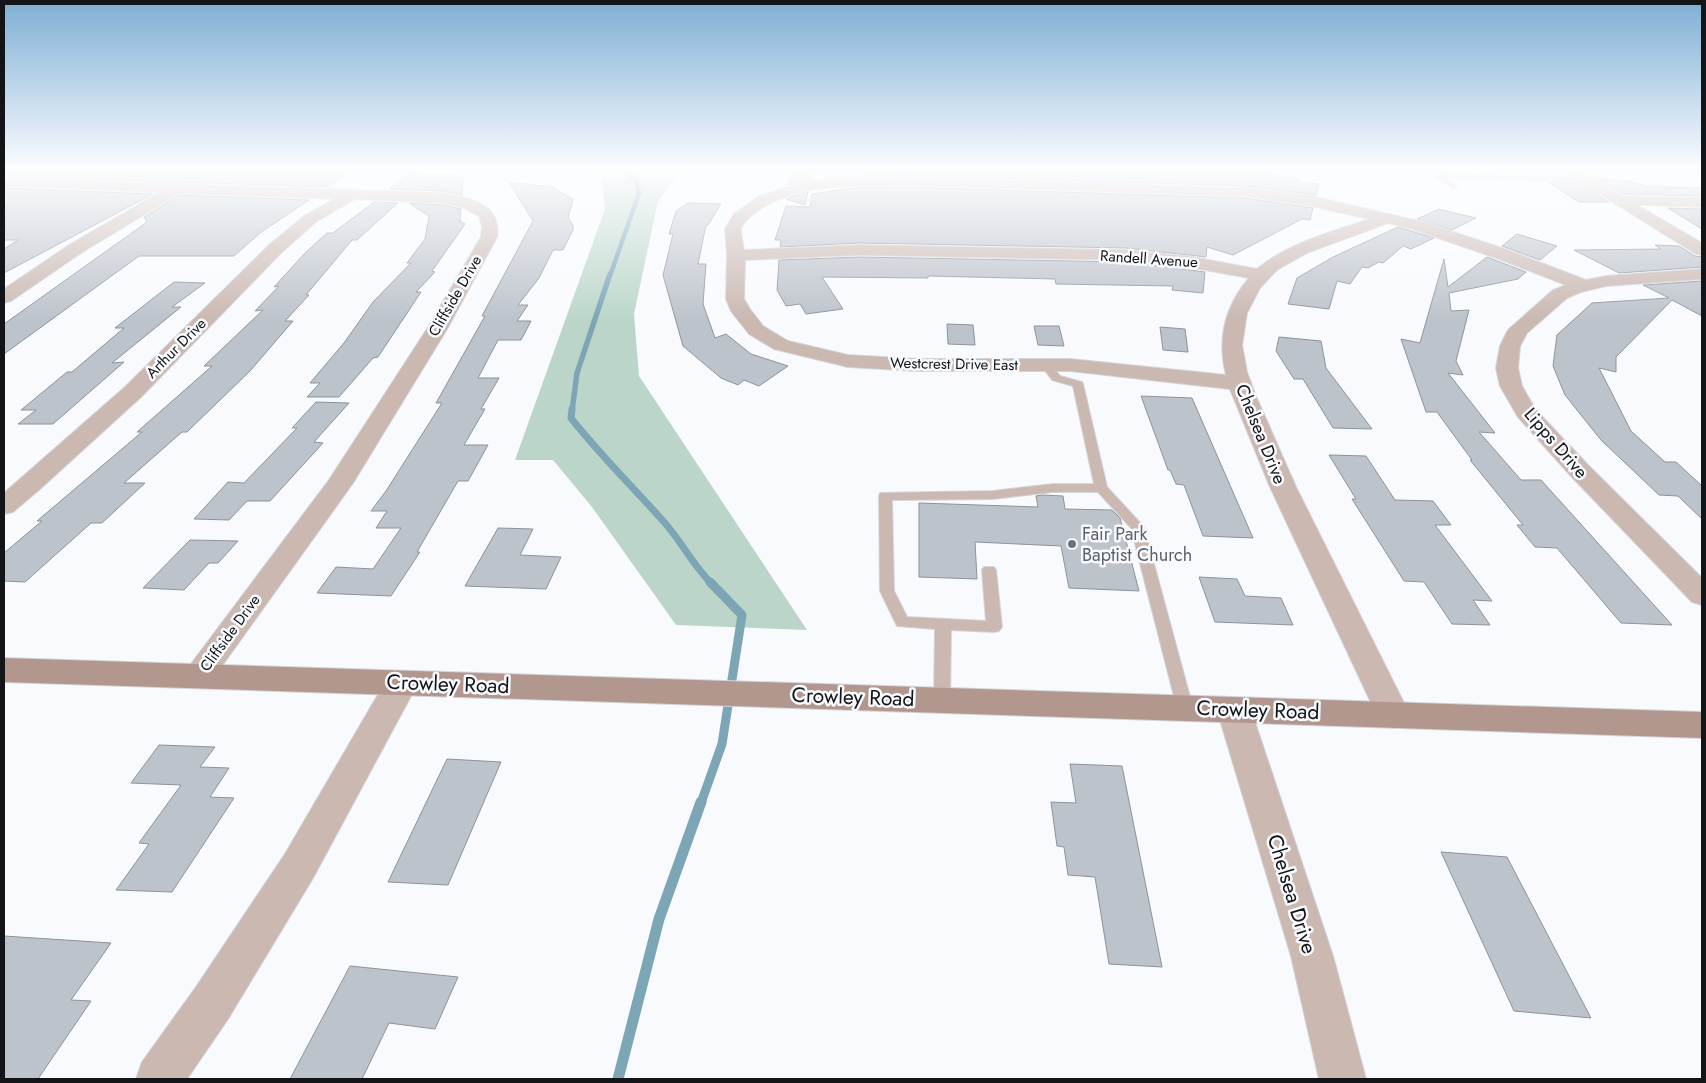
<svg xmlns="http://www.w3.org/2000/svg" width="1706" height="1083" font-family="Jost,sans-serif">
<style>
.green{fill:#bbd6c9}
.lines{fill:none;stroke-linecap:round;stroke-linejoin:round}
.stream-far4{stroke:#7ca5b6;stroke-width:4.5}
.stream-far3{stroke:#7ca5b6;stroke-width:5.5}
.stream-far2{stroke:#7ca5b6;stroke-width:7}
.stream-far1{stroke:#7ca5b6;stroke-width:9}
.stream{stroke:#7ca5b6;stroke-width:11}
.building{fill:#bdc3cb;stroke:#8d939a}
.service-casing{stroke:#d3d5d9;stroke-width:2}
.minor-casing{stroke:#d3d5d9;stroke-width:2}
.tertiary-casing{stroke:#d3d5d9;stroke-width:2}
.secondary-casing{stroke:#d3d5d9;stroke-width:2}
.service{fill:#cab8b1;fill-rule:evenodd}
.minor{fill:#cab8b1;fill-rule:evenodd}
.tertiary{fill:#cab8b1;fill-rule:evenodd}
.secondary{fill:#b2978e;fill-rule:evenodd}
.worship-dot{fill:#6b7280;stroke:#f8fafe;stroke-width:2}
.labels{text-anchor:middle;stroke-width:5;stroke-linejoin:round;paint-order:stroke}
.far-street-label{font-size:15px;fill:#121417;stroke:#f8fafe}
.street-label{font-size:18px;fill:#121417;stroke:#f8fafe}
.worship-label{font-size:18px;fill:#5b616d;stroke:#f8fafe;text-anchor:start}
.near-street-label{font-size:21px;fill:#121417;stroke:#f8fafe}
</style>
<rect width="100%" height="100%" fill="#f8fafe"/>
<path class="green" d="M549,169h133l-24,32 -24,113 5,62 168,254 -131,-5 -84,-118 -39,-47h-38l90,-251 -4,-38z"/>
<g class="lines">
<path class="stream-far4" d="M610,276l29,-83 -3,-13 -14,-11"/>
<path class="stream-far3" d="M572,411l5,-38 33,-99"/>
<path class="stream-far2" d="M572,409l-1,9c29,37 62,69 93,104 17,19 29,43 47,61"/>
<path class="stream-far1" d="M701,803l21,-59 20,-129 -32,-33"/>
<path class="stream" d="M618,1079l41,-160 42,-117"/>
</g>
<g class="building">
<path d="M4,169h261l85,3 -23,15 -323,-11z"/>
<path d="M793,169h21l-2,10 -24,6z"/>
<path d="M863,169h367l67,9v3l22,3 -3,11 -71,-9 -340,-11 -43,1z"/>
<path d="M409,174l54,2 -1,19 -19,-4 -53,-2z"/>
<path d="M1596,179l34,2 15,5 57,2v8l-79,-2z"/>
<path d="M509,182l43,5 21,12 -5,19 5,7v5l-10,20h-10l-14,28 -21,27h10l-11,16h14l-10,19h-23l-20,38h21l-18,31h4l-21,36h24l-20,36h-10l-41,71h3l-29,44 -74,-3 19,-26 37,2 28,-41h-25l11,-17h-16l15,-20 56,-88h-6l49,-87h-3l51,-95z"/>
<path d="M1548,182l30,1 31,19h-30z"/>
<path d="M861,187h44l340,11 68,10 -3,12 -8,-1 -69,36 -26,-8 -1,10 -80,-9 -267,-5 -79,4 1,-7h-6l11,-34 24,1 2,-13z"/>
<path d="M4,188l149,6 -149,79v-24l14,-9h-14z"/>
<path d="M808,192l-3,13 -19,-6 4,-2z"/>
<path d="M180,195l129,5 -49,33 -26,23h-95l-135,98v-30l143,-102 -3,-5z"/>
<path d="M374,202l24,1 -41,37h-5l-46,55h3l-24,26h8l-43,50 -63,61h-5l-58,51h21l-43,40h-11l-66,59 -21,-1v-28l38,-32h-5l105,-89h-5l75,-66h-8l59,-56 -8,1 24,-25 -5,1 31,-34 22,-20h6z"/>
<path d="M409,203l34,2 18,4 -1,12 5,3 -33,47 3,1 -19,20h5l-43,65 -5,1 -34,39h-32l13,-14h-10l34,-40 29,-41 38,-39h-4l18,-24 4,-23z"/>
<path d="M688,203l33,1 -13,21h-2l-8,39h8l-3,40 12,34 11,-4 25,20 37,12 -29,20 -15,-6 -6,5 -17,-7 -38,-32 -20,-71 10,-41h-4l7,-23z"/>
<path d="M1668,208l34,1v20z"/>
<path d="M1439,209l37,9 -24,12 -35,-11z"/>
<path d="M1398,227l36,11 -23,11 -8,-3 -20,17 -4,-1 -11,6 -6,-1 -12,17 -13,-3 -8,28 -41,-5 9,-26 36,-21z"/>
<path d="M1517,234l40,12 -17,14 -38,-14z"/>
<path d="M1655,245l24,1 16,10 7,1v10l-83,6 -45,-23 87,-1z"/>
<path d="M859,257l267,5 79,10 -2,21 -31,-3 1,-4 -117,-2 -1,-5 -127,-3v2l-106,-1 21,32 -37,5 -6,-10 -14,2 -9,-16 2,-30z"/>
<path d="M1487,257l39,15 -8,7 -69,14 2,18 18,-1 -13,51 7,14 -15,-2 47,60 -16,-1 42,48h20l131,145 -51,-2 -64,-75 -22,-1 -18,-22h6l-53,-65h2l-35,-48h-11l-25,-73 19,4 24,-84 4,28z"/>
<path d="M1702,281v35l-30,-16 -56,57v15l-17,-4 32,63 34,31h11l26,24v33l-24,-23 -19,-1 -58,-55 -36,-45 -12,-29 4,-31 35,-32 77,-5 -26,-13z"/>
<path d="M174,282l31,1 -33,24h9l-69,56 12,-1 -71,62h-35l18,-14h-15l46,-38h5l52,-44h-9z"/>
<path d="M947,324l26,1 2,20 -27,-1z"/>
<path d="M1034,326h25l5,20 -26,-1z"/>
<path d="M1160,327l25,2 3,23 -25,-2z"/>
<path d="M1279,337l42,4 5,27 46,61 -39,-1 -30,-49h-9l-18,-28z"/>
<path d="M1141,396l51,2 61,140 -50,-2 -19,-51 -8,-1 -6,-14h-2z"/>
<path d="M316,402l33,1 -35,39 9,1 -53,58h-23l-18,19 -35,-1 34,-37 16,1 53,-55h-5z"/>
<path d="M1329,455l37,1 29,44 38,1 18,24h-16l57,76 -19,-1 17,25 -38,-1 -28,-42 -20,-1 -52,-82h4z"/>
<path d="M1042,495l21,1 2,13 47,1 8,8 19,73 -70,-3 -8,-42 -86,-4 2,37 -58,-2v-74l119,4 -2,-11z"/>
<path d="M498,528l35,1 -13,26 41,2 -15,32 -81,-3z"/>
<path d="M190,540l48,1 -20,22h-9l-25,27 -41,-2z"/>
<path d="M1199,577l38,2 8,17 36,2 12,27 -78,-3z"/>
<path d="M159,745l56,2 -15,20 29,1 -19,29 24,1 -62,94 -56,-2 33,-46 -10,-1 42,-58 -50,-2z"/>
<path d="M447,759l54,3 -53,123 -60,-3z"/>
<path d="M1070,764l52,2 40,201 -53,-3 -14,-87 -27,-2 -4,-28 -7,-1 -6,-44 25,1z"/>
<path d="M1441,852l66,5 84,161 -77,-7z"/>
<path d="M4,936l107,7 -40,57 20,1 -53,78h-34z"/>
<path d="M350,966l108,11 -23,52 -46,-6 -27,56h-72z"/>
</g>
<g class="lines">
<defs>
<g id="service">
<path d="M1437,174l146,3 4,2 -4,2 -136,-3 10,8 -4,2 -16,-10z"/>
<path d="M1046,362l4,1 10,13 22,6 1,2 24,103 37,40 49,181 -2,5 -6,1 -6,-1 -2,-5 -46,-180 -33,-36h-45l-60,7 -101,1 2,91 13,26 79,4 -4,-51 2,-3h10l2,3 6,57 -3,4 -5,1 -43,-2 -1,70 -2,4 -6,2 -6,-2 -2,-4 1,-71 -38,-3 -17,-35 -1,-95 1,-3 113,-2 60,-7h41l-21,-98 -21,-6 -11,-15z"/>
</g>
<g id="minor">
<path d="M905,177l340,11 66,8 112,26 85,28 78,30 20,-4 96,-7v10l-96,7 -25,6 -14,6 -40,35 -7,13 -2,22 4,18 13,23 53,56 114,113v27l-10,-3 -122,-127 -52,-58 -18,-31 -4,-18 4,-22 8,-16 45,-40 13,-5 -70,-27 -84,-29 -24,-6 -81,30 -30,17 -17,18 -13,25 -5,32 5,27 8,22 41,93 114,228 -5,9 -12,4 -12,-4 -111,-237 -40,-98 -160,-18h-153l-69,-4 -74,-18 -25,-15 -18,-23 -5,-12 1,-44 -2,-26 9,-15 25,-18 42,-13 32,-5zM905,185l340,11 66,10 58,13c-37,13 -81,24 -112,50l-64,-12 -67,-7 -267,-5 -115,5c-1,-6 -3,-14 -3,-20 1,-8 9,-13 14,-17 42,-32 100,-27 150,-28zM859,255l267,5 51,5 72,13c-24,28 -32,61 -23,97l-156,-16h-153l-69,-4 -60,-14 -25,-15 -13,-17 -6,-10 1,-39z"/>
<path d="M4,178l439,15c26,5 59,10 54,44l-50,92 -94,154 -144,201 -11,4 -11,-4 -5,-8 147,-196 98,-151 54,-92 1,-10 -3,-11 -15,-8 -21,-5 -88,-4 -39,23 -35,31 -140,144 -101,92 -27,23 -9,2v-21l121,-106 144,-142 35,-29 31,-17 -155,-6 -99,60 -70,48 -7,2v-14l65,-44 91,-53 -156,-6z"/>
<path d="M1620,196l82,2v9l-87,-3 -3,-3 3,-3z"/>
<path d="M402,671l12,3 4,9 -105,195 -85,141 -41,60h-51l6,-17 54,-75 89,-133 105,-180z"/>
<path d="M1234,697l12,4 5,9 82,246 33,123h-47l-28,-123 -74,-246 5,-9z"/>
</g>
<path id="tertiary" d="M1559,169h17l126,74v12l-6,-1z"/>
<path id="secondary" d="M4,658l1698,54v26l-1698,-56z"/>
</defs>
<use href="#service" class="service-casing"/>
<use href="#minor" class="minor-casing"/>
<use href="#tertiary" class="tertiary-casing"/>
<use href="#secondary" class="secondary-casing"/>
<use href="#service" class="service"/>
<use href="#minor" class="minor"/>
<use href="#tertiary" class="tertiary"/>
<use href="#secondary" class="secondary"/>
</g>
<linearGradient id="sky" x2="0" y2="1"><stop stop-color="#7daed4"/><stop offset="0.53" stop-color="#fcfdff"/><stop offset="1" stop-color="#fcfdff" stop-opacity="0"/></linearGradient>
<rect width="1706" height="321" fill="url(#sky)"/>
<circle class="worship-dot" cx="1072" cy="544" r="5"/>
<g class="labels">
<g class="far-street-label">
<text transform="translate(1149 259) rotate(4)" y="5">Randell Avenue</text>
<text transform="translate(455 296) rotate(-60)" y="5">Cliffside Drive</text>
<text transform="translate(176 348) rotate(-45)" y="5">Arthur Drive</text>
<text transform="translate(954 364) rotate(1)" y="5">Westcrest Drive East</text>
<text transform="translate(230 633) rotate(-54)" y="5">Cliffside Drive</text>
</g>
<g class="street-label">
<text transform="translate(1261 434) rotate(68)" y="6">Chelsea Drive</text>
<text transform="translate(1556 443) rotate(49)" y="6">Lipps Drive</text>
</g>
<g class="worship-label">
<text x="1082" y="540">Fair Park<tspan x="1082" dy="21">Baptist Church</tspan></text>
</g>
<g class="near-street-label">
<text transform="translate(448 684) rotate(2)" y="7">Crowley Road</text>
<text transform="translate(853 697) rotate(2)" y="7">Crowley Road</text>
<text transform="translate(1258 710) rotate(2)" y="7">Crowley Road</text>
<text transform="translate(1292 894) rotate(73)" y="7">Chelsea Drive</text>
</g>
</g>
<rect width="1706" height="1083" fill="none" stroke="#121417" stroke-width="10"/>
</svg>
